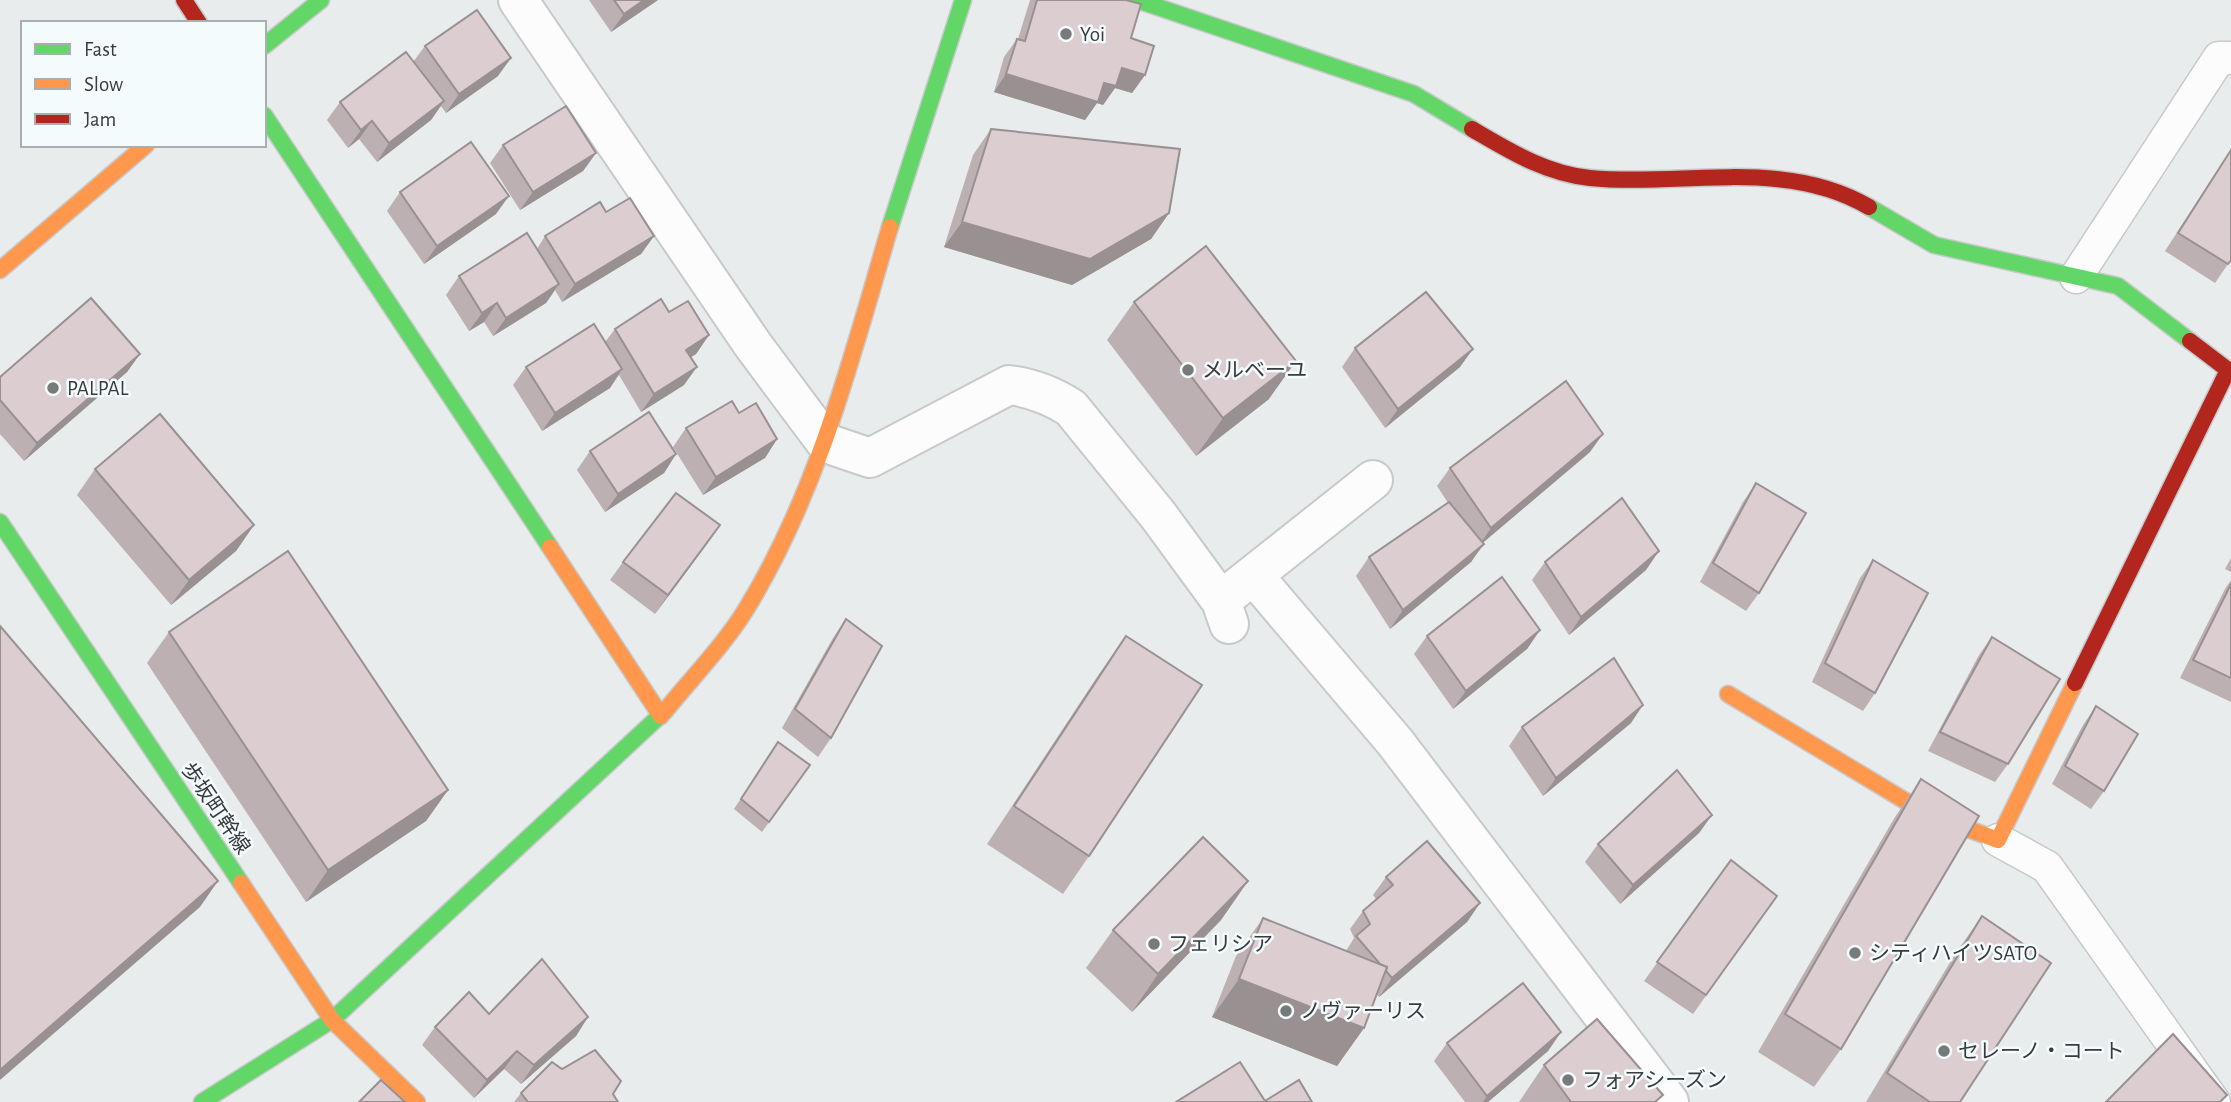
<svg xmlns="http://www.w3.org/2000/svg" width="2231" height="1102" font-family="'Alegreya Sans','Noto Sans JP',sans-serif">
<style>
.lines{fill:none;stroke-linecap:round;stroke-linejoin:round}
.lane-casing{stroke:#c7c9ca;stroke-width:35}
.street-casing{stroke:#c7c9ca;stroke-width:42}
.fast-casing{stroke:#c7c9ca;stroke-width:19}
.slow-casing{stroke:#c7c9ca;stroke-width:19}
.jam-casing{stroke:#c7c9ca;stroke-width:19}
.lane{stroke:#fcfcfc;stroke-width:32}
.street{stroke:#fcfcfc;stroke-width:38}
.fast{stroke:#63d668;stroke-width:16}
.slow{stroke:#ff974d;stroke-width:16}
.jam{stroke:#b3261e;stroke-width:16}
.wall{fill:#bcb0b3}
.shaded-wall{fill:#999092}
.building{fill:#dbcdd0;stroke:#999092;stroke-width:2}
.poi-dot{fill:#767a7a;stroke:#f3fbfd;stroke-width:2.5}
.labels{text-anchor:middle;stroke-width:5;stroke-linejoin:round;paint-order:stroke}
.poi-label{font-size:21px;fill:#393c3c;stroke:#f3fbfd;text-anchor:start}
.street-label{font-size:21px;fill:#393c3c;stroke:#f3fbfd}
</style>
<rect width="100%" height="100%" fill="#e8eced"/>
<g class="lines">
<defs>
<g id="lane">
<path d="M2076,277l143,-219h12"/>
<path d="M1998,840l49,27 167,235"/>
</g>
<g id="street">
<path d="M518,0l235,345 73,98 44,15 139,-73c24,3 42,10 62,23l87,107 63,86 8,23"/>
<path d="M1254,576l141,166 274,360"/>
<path d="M1233,591l140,-111"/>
</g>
<g id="fast">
<path d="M1137,0l277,94 58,35"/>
<path d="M264,46l57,-46"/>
<path d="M264,115l286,432"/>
<path d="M1869,207l65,38 184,41 72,55"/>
<path d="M890,227l73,-227"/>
<path d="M0,522l241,361"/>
<path d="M202,1102l130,-82 333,-309"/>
</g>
<g id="slow">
<path d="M0,270l146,-125"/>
<path d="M550,547l111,169"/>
<path d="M1728,694l199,120 71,26 77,-157"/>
<path d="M665,711c26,-32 58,-65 80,-100 73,-118 106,-252 145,-384"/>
<path d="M241,883l91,137 85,82"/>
</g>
<g id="jam">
<path d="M184,0l15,23"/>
<path d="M1472,129c36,21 74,45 118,49 92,9 194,-21 279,29"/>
<path d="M2075,683l153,-313 -38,-29"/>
</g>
</defs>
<use href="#lane" class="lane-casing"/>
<use href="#street" class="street-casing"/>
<use href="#fast" class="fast-casing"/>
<use href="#slow" class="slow-casing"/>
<use href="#jam" class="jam-casing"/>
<use href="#lane" class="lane"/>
<use href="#street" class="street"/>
<use href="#fast" class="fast"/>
<use href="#slow" class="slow"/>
<use href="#jam" class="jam"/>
</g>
<g class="wall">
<path d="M589,0h69l-47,32z"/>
<path d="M1030,0h96l5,38 14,37 -13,18 -17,-5 -12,17 -6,-2 -12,17 -91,-28 10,-35 13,-18h1z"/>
<path d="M425,46l73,30 -52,37 -5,-7 -10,14 -54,42 -18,-23 -11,9 -21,-28 13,-18 73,-40z"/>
<path d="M991,129l178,84 -18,26 -79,46 -128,-38 29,-92z"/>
<path d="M503,145l93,8 -13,18 -63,39 -30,-47z"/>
<path d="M2231,149l-3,115 -13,19 -50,-32z"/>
<path d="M400,192l96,22 -72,50 -37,-53z"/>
<path d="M606,212l48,24 -13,18 -79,48 -7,-12 -9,13 -53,33 -9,-14 -15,9 -23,-36 13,-19 78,-27 8,-13z"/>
<path d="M1134,302l135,97 -73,57 -89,-116z"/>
<path d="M669,312l40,23 -13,19 -5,3 -7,28 -43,27 -22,-37 -9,13 -68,43 -29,-46 13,-18 79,-25 10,-13z"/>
<path d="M1355,348l105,19 -75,61 -43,-61z"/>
<path d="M140,354l-13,18 -103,89 -24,-27v-57z"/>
<path d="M686,428l91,11 -12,19 -62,37 -30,-48z"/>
<path d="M590,451l86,3 -12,19 -59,39 -28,-42z"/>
<path d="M1590,452l-107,90 -12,20 -81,67 -34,-53 13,-19 79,-54 -11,-17 13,-18z"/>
<path d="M95,469l159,56 -18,26 -65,54 -94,-110z"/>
<path d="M1756,483l3,110 -13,18 -46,-29 43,-80z"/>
<path d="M720,525l-65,89 -45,-34 13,-18z"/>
<path d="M2231,558v14l-6,-3z"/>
<path d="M1873,560l2,133 -12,18 -51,-29 48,-104z"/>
<path d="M1545,562l101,8 -77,65 -37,-55z"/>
<path d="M2231,580v122l-51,-24 45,-89z"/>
<path d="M846,619l-15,119 -13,19 -36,-29 51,-90z"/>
<path d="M1540,630l-13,19 -74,60 -39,-55 13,-18z"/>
<path d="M169,632l279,158 -22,31 -120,81 -159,-239z"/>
<path d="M1126,636l-37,220 -26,38 -76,-50 112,-170z"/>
<path d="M1992,637l16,127 -13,18 -67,-31 51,-96z"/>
<path d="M2096,706l8,85 -13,18 -39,-25 31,-59z"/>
<path d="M1631,723l-88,73 -34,-50 13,-19z"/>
<path d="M778,742l32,23 -48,67 -28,-23z"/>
<path d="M1921,779l-80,270 -27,38 -56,-35 137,-235z"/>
<path d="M1712,815l-13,18 -79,71 -35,-42 13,-18z"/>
<path d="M1731,860l46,36 -84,118 -49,-33z"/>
<path d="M1386,877l94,26 -13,19 -88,75 -2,-3 -13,34 -27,38 -125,-49 24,-61 27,-38 83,33 8,-13 -4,-9 13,-18 13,-12 -3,-4z"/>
<path d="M1248,881l-27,39 -89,92 -46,-44 27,-38z"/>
<path d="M1982,916l-22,186h-94l89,-148z"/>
<path d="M489,1014l99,3 -12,19 -55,48 -17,-15 -30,29 -52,-53 13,-18z"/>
<path d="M1561,1032l-13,19 -60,51h-23l-31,-41 13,-18z"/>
<path d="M1544,1065l114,37h-139z"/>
<path d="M562,1069l51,25 5,8h-104l7,-9z"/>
</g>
<g class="shaded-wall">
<path d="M644,0h14l-47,32 13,-18z"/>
<path d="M511,58l-13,18 -52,37 13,-19z"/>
<path d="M1122,68l23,7 -13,18 -17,-5 -12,17 -6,-2 -12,17 -91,-28 12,-18 98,9z"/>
<path d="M444,101l-13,19 -54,42 12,-19z"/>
<path d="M372,121l-13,18 -11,9 13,-18z"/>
<path d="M596,153l-13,18 -63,39 13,-18z"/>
<path d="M509,196l-13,18 -72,50 13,-18z"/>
<path d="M1169,213l-18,26 -79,46 -128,-38 18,-25z"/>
<path d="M654,236l-13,18 -79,48 13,-18z"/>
<path d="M559,284l-13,19 -53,33 13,-18z"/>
<path d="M497,303l-13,19 -15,9 13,-18z"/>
<path d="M709,335l-13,19 -23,14 13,-18z"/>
<path d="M1473,349l-13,18 -75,61 13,-19z"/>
<path d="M140,354l-13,18 -103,89 13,-18z"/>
<path d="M1296,361l-27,38 -73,57 27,-38z"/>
<path d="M697,367l-13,18 -43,27 13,-18z"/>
<path d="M622,369l-12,19 -68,43 13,-18z"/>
<path d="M1603,434l-13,18 -112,95 13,-19z"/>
<path d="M777,439l-12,19 -62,37 13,-18z"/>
<path d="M676,454l-12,19 -59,39 13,-18z"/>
<path d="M254,525l-18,26 -65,54 18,-25z"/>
<path d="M720,525l-13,19 -52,70 13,-19z"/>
<path d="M1484,544l-13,18 -81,67 13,-19z"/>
<path d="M1659,551l-13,19 -77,65 12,-18z"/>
<path d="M1540,630l-13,19 -74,60 13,-18z"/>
<path d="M1643,705l-12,18 -88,73 13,-18z"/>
<path d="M448,790l-22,31 -120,81 22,-32z"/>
<path d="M1712,815l-13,18 -79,71 13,-19z"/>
<path d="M218,881l-18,26 -200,173v-10z"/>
<path d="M1248,881l-27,39 -89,92 26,-38z"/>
<path d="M1480,903l-13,19 -88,75 13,-19z"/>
<path d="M1239,979l125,49 -27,38 -125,-49z"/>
<path d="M588,1017l-12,19 -55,48 13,-19z"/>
<path d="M1561,1032l-13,19 -60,51h-5l4,-6z"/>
<path d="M517,1051l-13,18 -30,29 13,-18z"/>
</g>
<g class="building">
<path d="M614,0h30l-20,14z"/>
<path d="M1037,0h89l15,4 -10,34 23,8 -9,29 -23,-7 -6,18 -12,-3 -6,19 -92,-28 11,-35 8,2z"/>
<path d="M477,10l34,48 -52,36 -34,-48z"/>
<path d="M406,52l38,49 -55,42 -17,-22 -11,9 -21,-28z"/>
<path d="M566,106l30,47 -63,39 -30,-47z"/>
<path d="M991,129l189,20 -11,64 -79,46 -128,-37z"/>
<path d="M471,142l38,54 -72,50 -37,-54z"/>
<path d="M2231,150v110l-3,4 -50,-31z"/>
<path d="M630,198l24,38 -79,48 -30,-48 55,-34 6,10z"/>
<path d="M527,233l32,51 -53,34 -9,-15 -15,10 -23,-37z"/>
<path d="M1206,246l90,115 -73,57 -89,-116z"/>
<path d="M1426,292l47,57 -75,60 -43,-61z"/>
<path d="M91,298l49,56 -103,89 -37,-43v-23z"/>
<path d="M661,299l8,13 19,-11 21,34 -23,15 11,17 -43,27 -39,-65z"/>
<path d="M594,324l28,45 -67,44 -29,-46z"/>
<path d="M1566,381l37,53 -112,94 -41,-60z"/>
<path d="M732,401l7,12 17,-10 21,36 -61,38 -30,-49z"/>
<path d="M649,412l27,42 -58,40 -28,-43z"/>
<path d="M160,414l94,111 -65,55 -94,-111z"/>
<path d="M1756,483l50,30 -47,80 -46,-30z"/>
<path d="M676,493l44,32 -52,70 -45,-33z"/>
<path d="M1622,498l37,53 -78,66 -36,-55z"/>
<path d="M1449,502l35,42 -81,66 -34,-53z"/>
<path d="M288,551l160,239 -120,80 -159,-238z"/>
<path d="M1873,560l55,33 -53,100 -50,-30z"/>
<path d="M1502,577l38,53 -74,61 -39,-55z"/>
<path d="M2231,584v94l-38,-18z"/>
<path d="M846,619l36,27 -51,92 -36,-29z"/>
<path d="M0,626l218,255 -218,189z"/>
<path d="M1126,636l76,49 -113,171 -75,-50z"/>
<path d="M1992,637l68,42 -52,85 -68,-32z"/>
<path d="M1614,658l29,47 -87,73 -34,-51z"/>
<path d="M2096,706l42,28 -34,57 -39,-25z"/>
<path d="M778,742l32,23 -41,57 -28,-23z"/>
<path d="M1677,770l35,45 -79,70 -35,-41z"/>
<path d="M1921,779l58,37 -138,233 -56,-35z"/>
<path d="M1203,837l45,44 -90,93 -45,-44z"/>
<path d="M1427,841l53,62 -88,75 -6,-7 1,-4 -7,-3 -24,-28 14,-12 -7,-13 30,-26 -7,-8z"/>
<path d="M1731,860l46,36 -71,99 -49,-33z"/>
<path d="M1982,916l69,47 -91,139h-30l-43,-29z"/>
<path d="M1263,918l124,49 -23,61 -125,-49z"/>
<path d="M542,959l46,58 -54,48 -17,-14 -30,29 -52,-53 34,-35 20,22z"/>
<path d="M1523,983l38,49 -74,64 -40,-53z"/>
<path d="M1597,1019l66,76 -8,7h-84l-27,-37z"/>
<path d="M2173,1034l54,61 -7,7h-114z"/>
<path d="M595,1050l26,31 -8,13 5,8h-90l-7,-9 31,-31 10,7z"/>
<path d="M1240,1062l25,39 34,-21 13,22h-136z"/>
<path d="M381,1080l24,22h-46z"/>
</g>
<g class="poi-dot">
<circle cx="1066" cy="34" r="7"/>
<circle cx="1188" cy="370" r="7"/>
<circle cx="53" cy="388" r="7"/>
<circle cx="1154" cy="944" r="7"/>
<circle cx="1855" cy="953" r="7"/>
<circle cx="1286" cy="1011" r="7"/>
<circle cx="1944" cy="1051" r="7"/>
<circle cx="1568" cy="1080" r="7"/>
</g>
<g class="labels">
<g class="poi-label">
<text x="1080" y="41">Yoi</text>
<text x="1202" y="377">メルベーユ</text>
<text x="67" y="395">PALPAL</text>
<text x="1168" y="951">フェリシア</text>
<text x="1869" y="960">シティハイツSATO</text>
<text x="1300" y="1018">ノヴァーリス</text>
<text x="1958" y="1058">セレーノ・コート</text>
<text x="1582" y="1087">フォアシーズン</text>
</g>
<g class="street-label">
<text transform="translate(216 808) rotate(56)" y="7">歩坂町幹線</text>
</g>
</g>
<rect x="21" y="21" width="245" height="126" fill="#f3fbfd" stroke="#a9afb0" stroke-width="2"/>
<rect x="35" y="44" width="35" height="10" fill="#63d668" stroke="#a9afb0" stroke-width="2"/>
<text x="84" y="56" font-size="21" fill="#393c3c">Fast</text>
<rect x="35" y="79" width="35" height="10" fill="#ff974d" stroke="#a9afb0" stroke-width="2"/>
<text x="84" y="91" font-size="21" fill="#393c3c">Slow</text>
<rect x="35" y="114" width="35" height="10" fill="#b3261e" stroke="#a9afb0" stroke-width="2"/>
<text x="84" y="126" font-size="21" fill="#393c3c">Jam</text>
</svg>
